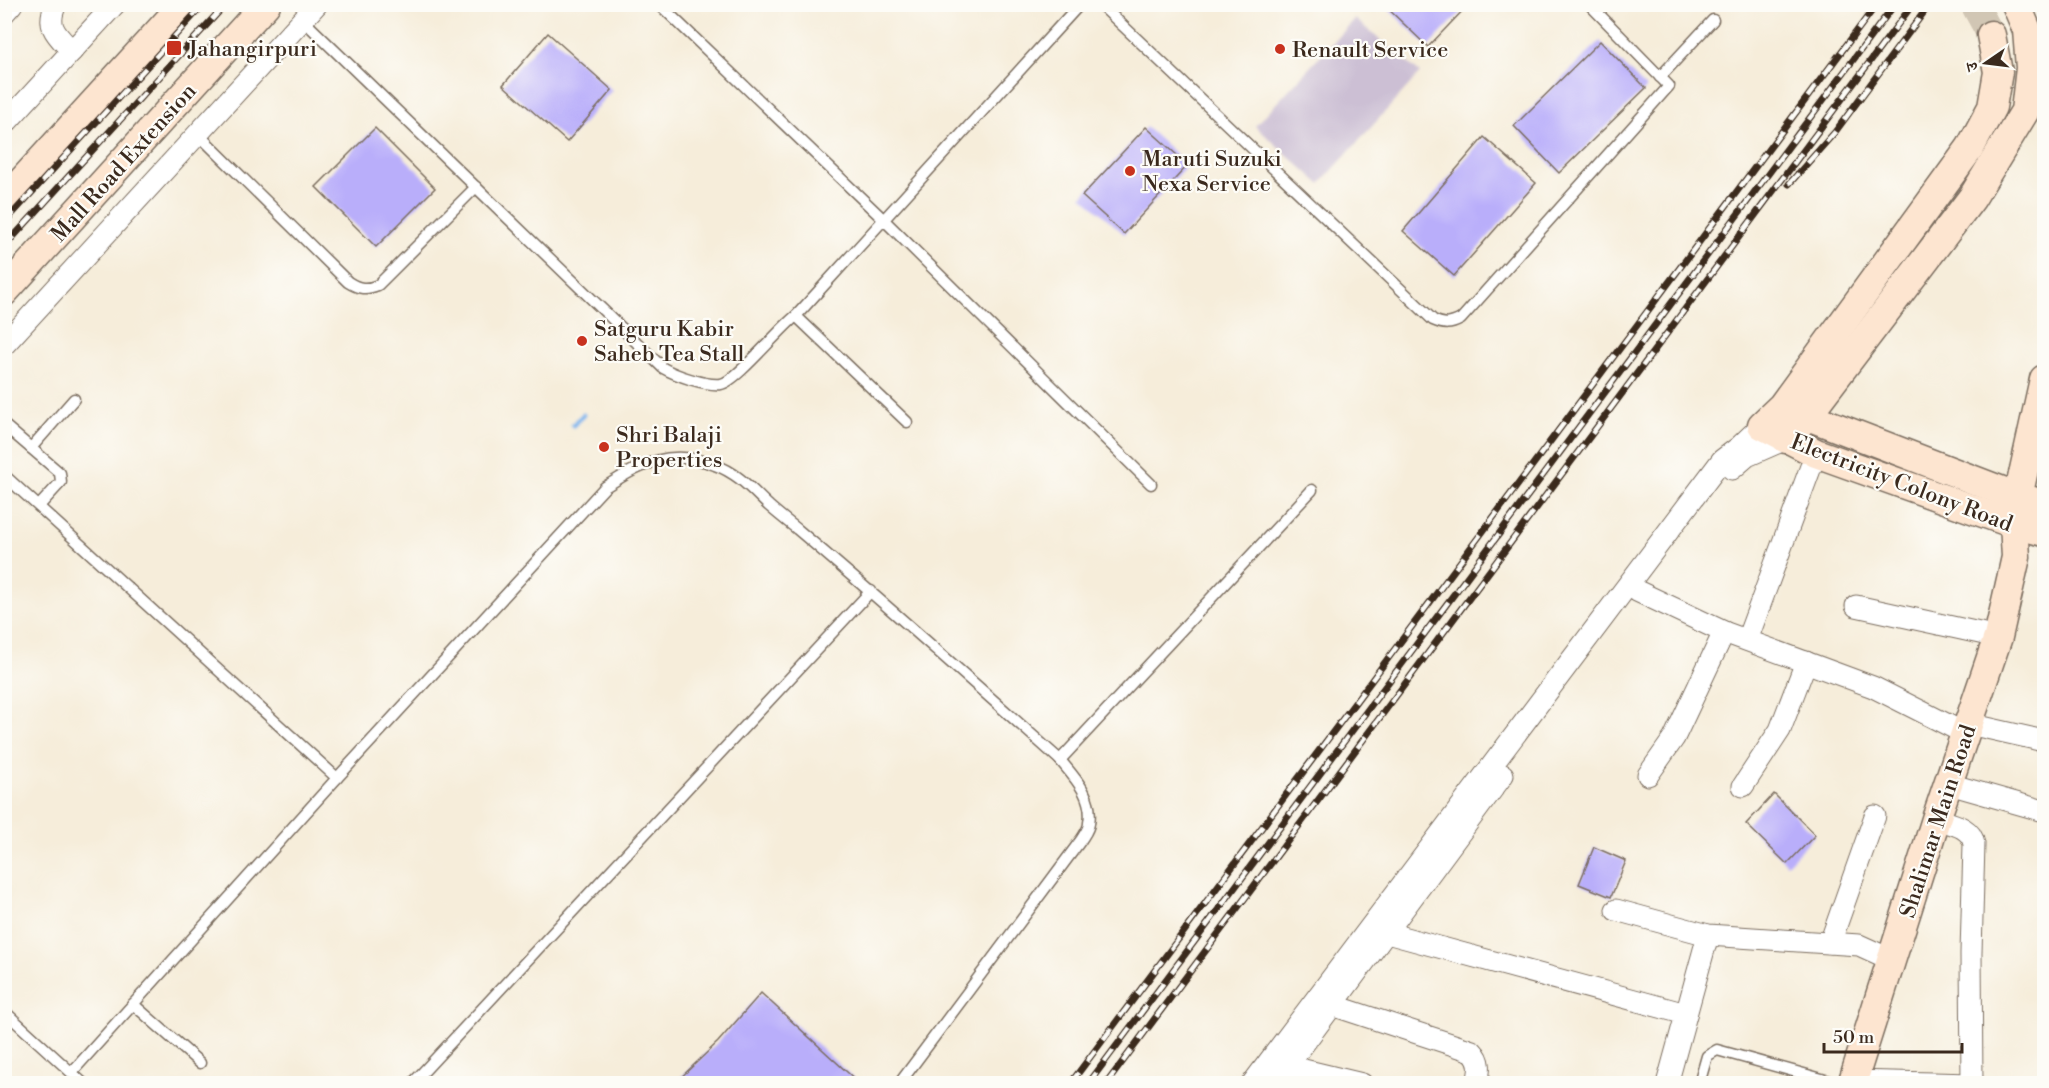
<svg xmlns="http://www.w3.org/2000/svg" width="2049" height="1088" font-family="'Libre Bodoni','Noto Serif Devanagari',serif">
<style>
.industrial{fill:#ccbfd4}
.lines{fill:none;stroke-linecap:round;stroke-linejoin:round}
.stream{stroke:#7eb5ed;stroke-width:5}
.building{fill:#b9aefa}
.secondary-tunnel{stroke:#d1c6b4;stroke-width:28;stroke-dasharray:28 14;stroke-linecap:butt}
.lane-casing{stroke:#7c6e60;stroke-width:13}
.street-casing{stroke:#7c6e60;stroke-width:23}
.secondary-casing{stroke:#7c6e60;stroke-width:31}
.lane{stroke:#fff;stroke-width:10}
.street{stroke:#fff;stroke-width:21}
.secondary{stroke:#fde5d0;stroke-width:28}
.rail-casing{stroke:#3b2a1e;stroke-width:7}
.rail{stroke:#fdfcf7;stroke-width:4.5;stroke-dasharray:14;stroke-linecap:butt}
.poi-dot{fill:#c8321e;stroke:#fdfcf7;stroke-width:2}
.labels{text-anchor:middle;stroke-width:4.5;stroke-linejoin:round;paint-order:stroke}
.poi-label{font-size:22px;fill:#3b2a1e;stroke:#fdfcf7;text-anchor:start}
.street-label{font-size:22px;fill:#3b2a1e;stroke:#fdfcf7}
</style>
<rect width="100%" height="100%" fill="#fdfcf7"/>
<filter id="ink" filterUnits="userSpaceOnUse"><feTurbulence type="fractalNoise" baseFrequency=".0167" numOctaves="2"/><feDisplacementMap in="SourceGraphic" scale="12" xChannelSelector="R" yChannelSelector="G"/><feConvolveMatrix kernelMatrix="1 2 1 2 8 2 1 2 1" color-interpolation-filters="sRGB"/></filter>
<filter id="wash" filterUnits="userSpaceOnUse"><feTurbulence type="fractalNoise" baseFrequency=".008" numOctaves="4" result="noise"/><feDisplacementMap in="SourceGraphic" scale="24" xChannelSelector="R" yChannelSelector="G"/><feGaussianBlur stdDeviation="1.35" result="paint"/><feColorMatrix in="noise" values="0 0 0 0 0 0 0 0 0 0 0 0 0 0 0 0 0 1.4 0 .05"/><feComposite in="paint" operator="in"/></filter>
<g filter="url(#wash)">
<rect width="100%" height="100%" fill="#f6edda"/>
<path class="industrial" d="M1355,19l65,54 -100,111 -65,-58z"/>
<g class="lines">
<path class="stream" d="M573,425l10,-10"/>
</g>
<g id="blocks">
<g class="building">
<path d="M1383,4h86l-41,43z"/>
<path d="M548,33l64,57 -45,52 -64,-57z"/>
<path d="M1600,41l46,47 -87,85 -45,-47z"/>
<path d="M1146,127l42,38 -64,69 -42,-38z"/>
<path d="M375,128l60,60 -59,59 -60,-60z"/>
<path d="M1484,137l52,46 -82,93 -51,-45z"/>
<path d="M1774,794l41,41 -28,29 -41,-40z"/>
<path d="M1594,847l32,14 -15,36 -32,-13z"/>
<path d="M761,993l98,90h-184l43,-41z"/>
</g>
</g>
</g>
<g filter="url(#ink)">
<use href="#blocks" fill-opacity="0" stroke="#7c6e60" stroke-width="1.5"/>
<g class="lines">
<path class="secondary-tunnel" d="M1974,4l17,31"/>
<defs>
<g id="lane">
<path d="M659,4l224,215 268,265"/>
<path d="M1100,4l333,316c11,5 17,5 28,-1l208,-233 -80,-82"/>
<path d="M303,20l360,348c12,7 43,18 58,16 15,-2 58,-55 75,-68l284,-312"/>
<path d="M1660,77l53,-57"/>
<path d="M198,134l150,148c11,7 18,8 30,3l98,-98"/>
<path d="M796,316l111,106"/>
<path d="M4,425l56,48 1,9 -22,24"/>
<path d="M31,448l43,-49"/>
<path d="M4,475l333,303"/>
<path d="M1060,760l252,-270"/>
<path d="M133,1004l67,59"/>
<path d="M4,1011l80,73"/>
<path d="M72,1072l265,-294 268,-291c38,-24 65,-39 110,-22 23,8 37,25 54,41 9,8 18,15 28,23 89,75 176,153 263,231 15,18 34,37 29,63 0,6 -5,12 -8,17l-182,244"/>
<path d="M412,1084l459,-493"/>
<path d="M1699,1084l8,-28 10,-6 123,34"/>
</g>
<g id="street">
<path d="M56,4c-11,23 1,31 16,47"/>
<path d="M4,13l8,-9"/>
<path d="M4,125l111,-121"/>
<path d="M4,345l313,-341"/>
<path d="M1732,469l15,-13 39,-17"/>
<path d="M1637,591l87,41"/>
<path d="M1856,606l142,31"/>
<path d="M1747,640l69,-187"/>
<path d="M1969,724l75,17"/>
<path d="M1648,775l26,-37 50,-106 149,55 93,47"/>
<path d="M1949,784l95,27"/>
<path d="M1743,786l37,-56 26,-68"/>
<path d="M1936,819c15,5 35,7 38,25l-3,109 1,131"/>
<path d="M1616,910l92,25 151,10 33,15"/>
<path d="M1387,933l299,81"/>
<path d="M1830,943l45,-127"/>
<path d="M1332,1005l140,46c10,10 8,19 5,33"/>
<path d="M1287,1066l75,18"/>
<path d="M1852,1081l120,3"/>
<path d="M1252,1084l470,-624 17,-13 23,-22"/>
<path d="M1274,1084l229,-309"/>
<path d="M1667,1084l41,-149"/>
</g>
<g id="secondary">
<path d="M1991,35l7,37 -6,35 -22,41 -188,258 -20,19 54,28 198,71 30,8"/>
<path d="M4,201l180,-197"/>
<path d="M4,292l262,-288"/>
<path d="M1792,410l226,87 26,7"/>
<path d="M1786,439l21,-24 165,-217 53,-87 5,-43 -3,-38 -11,-26"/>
<path d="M1852,1084l84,-265 62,-182 18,-80 -2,-33 4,-27 26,-118"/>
</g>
</defs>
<use href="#lane" class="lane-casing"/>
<use href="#street" class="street-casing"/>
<use href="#secondary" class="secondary-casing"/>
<use href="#lane" class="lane"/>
<use href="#street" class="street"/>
<use href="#secondary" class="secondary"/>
<defs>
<g id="rail">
<path d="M1789,184l46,-52 95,-128"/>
<path d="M4,223l200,-219"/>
<path d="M4,247l222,-243"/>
<path d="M1070,1084l807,-1080"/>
<path d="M1088,1084l807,-1080"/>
<path d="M1106,1084l807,-1080"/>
</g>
</defs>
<use href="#rail" class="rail-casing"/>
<use href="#rail" class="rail"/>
</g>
</g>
<g class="poi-dot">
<rect x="166" y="40" width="16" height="16" rx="3"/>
<circle cx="1280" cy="49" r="6"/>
<circle cx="1130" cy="171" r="6"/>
<circle cx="582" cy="341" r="6"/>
<circle cx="604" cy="447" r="6"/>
</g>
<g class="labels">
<g class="poi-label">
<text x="188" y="56">Jahangirpuri</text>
<text x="1292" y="57">Renault Service</text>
<text x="1142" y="166">Maruti Suzuki<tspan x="1142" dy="25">Nexa Service</tspan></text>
<text x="594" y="336">Satguru Kabir<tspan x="594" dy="25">Saheb Tea Stall</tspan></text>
<text x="616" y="442">Shri Balaji<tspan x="616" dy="25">Properties</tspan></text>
</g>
<g class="street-label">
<text transform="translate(123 162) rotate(-48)" y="8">Mall Road Extension</text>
<text transform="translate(1902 482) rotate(21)" y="8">Electricity Colony Road</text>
<text transform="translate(1937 821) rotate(-72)" y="8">Shalimar Main Road</text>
</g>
</g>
<rect width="2049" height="1088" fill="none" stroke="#fdfcf7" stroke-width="24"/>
<g transform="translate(1986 63) rotate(256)" stroke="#fdfcf7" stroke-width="4.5" paint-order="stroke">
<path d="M0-4.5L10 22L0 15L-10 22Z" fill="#3b2a1e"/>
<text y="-9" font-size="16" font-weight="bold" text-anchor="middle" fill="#3b2a1e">उ</text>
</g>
<path d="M1824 1043v9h138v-9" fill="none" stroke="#3b2a1e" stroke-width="3"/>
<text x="1833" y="1043" font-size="18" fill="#3b2a1e" stroke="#fdfcf7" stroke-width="4.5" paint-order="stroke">50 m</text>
</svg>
